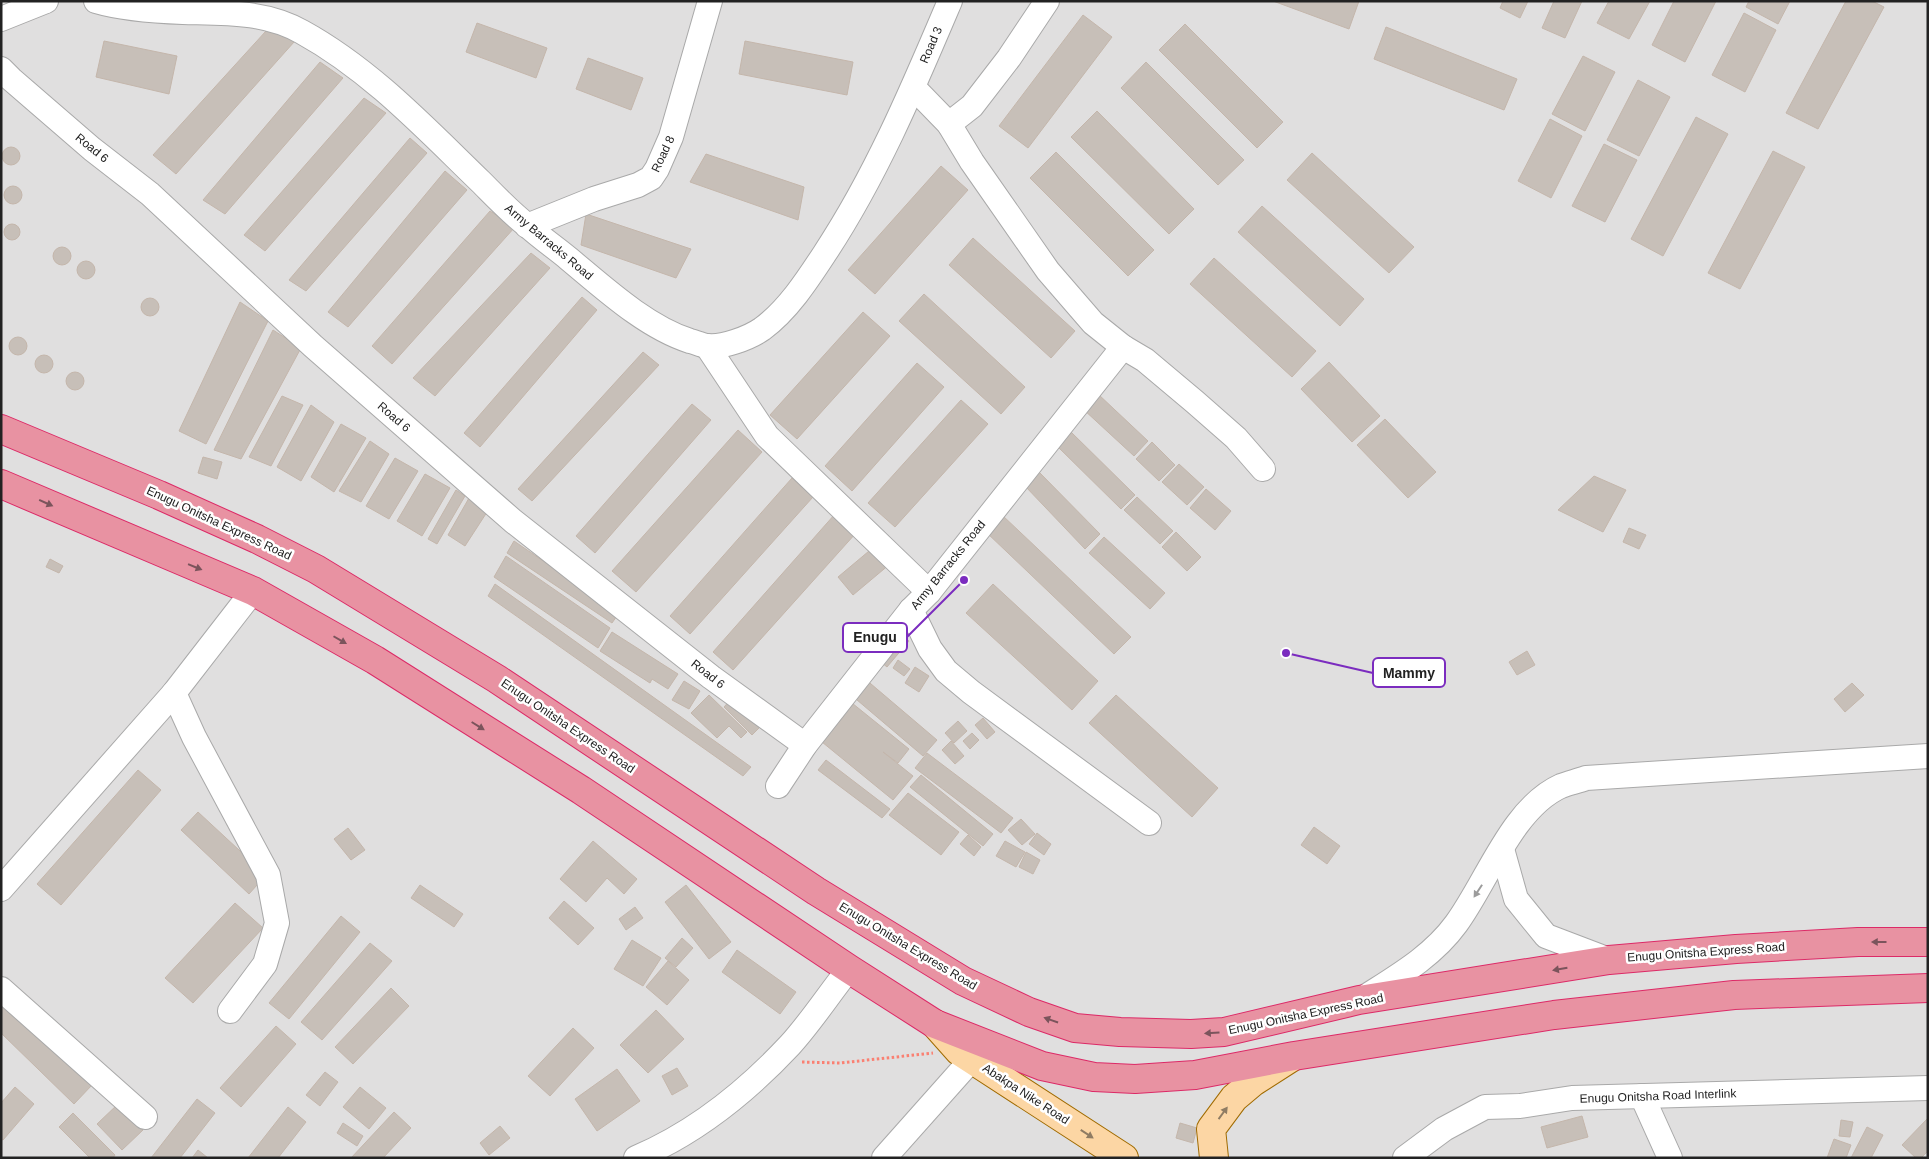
<svg xmlns="http://www.w3.org/2000/svg" width="1929" height="1159" font-family="Arial,sans-serif">
<style>
.residential{fill:#e0dfdf}
.building{fill:#c7bfb8;stroke:#c4b6ab}
.lines{fill:none;stroke-linecap:round;stroke-linejoin:round}
.minor-casing{stroke:#a9a9a9;stroke-width:26}
.major-casing{stroke:#a06b00;stroke-width:30}
.highway-casing{stroke:#dc2a67;stroke-width:30}
.path{stroke:#fa8072;stroke-width:3;stroke-dasharray:2.5 2.5;stroke-linecap:butt}
.minor{stroke:#fff;stroke-width:24}
.major{stroke:#fcd6a4;stroke-width:28}
.highway{stroke:#e892a2;stroke-width:28}
.oneway{fill:#7b545c}
.oneway2{fill:#9c9c9c}
.oneway3{fill:#8f7c63}
.labels{text-anchor:middle;stroke-width:5;stroke-linejoin:round;paint-order:stroke}
.street-label{font-size:12px;fill:#222;stroke:#fff}
.leader{fill:none;stroke:#7b2cbf;stroke-width:2}
.callout-dot{fill:#7b2cbf;stroke:#fff;stroke-width:2}
.callout{fill:#fff;stroke:#7b2cbf;stroke-width:2}
.callout-label{font-size:14px;text-anchor:middle;font-weight:bold;fill:#222}
</style>
<rect width="100%" height="100%" fill="#f2efe9"/>
<rect class="residential" x="1" y="1" width="1927" height="1157"/>
<g class="building">
<path d="M1273,1h86l-10,28z"/>
<path d="M1503,1h25l-8,17 -20,-10z"/>
<path d="M1554,1h28l-17,37 -23,-10z"/>
<path d="M1609,1h41l-21,38 -32,-16z"/>
<path d="M1674,1h42l-31,61 -33,-17z"/>
<path d="M1749,1h41l-12,23 -32,-17z"/>
<path d="M1846,1h26l12,6 -66,122 -32,-16z"/>
<path d="M1744,13l32,17 -31,62 -33,-17z"/>
<path d="M1083,15l29,22 -84,111 -29,-22z"/>
<path d="M276,20l27,12 -127,142 -23,-19z"/>
<path d="M477,23l70,25 -11,30 -70,-26z"/>
<path d="M1185,24l98,98 -26,26 -98,-98z"/>
<path d="M1386,27l131,52 -13,31 -130,-51z"/>
<path d="M104,41l73,15 -8,38 -73,-17z"/>
<path d="M745,41l108,21 -6,33 -108,-21z"/>
<path d="M1583,56l32,16 -30,59 -33,-17z"/>
<path d="M588,58l55,20 -12,32 -55,-21z"/>
<path d="M320,62l23,16 -118,136 -22,-14z"/>
<path d="M1146,62l98,98 -26,25 -97,-97z"/>
<path d="M1638,80l32,17 -31,59 -32,-16z"/>
<path d="M364,98l22,15 -121,138 -21,-16z"/>
<path d="M1097,111l97,98 -25,25 -98,-97z"/>
<path d="M1696,117l32,17 -65,122 -32,-17z"/>
<path d="M1550,119l32,17 -31,62 -33,-17z"/>
<path d="M410,138l17,15 -121,138 -17,-11z"/>
<path d="M1604,144l33,16 -32,62 -33,-16z"/>
<circle cx="11" cy="156" r="9"/>
<path d="M1773,151l32,16 -65,122 -32,-16z"/>
<path d="M1056,152l98,98 -26,26 -98,-98z"/>
<path d="M1312,153l102,94 -25,26 -102,-93z"/>
<path d="M706,154l98,33 -6,33 -108,-38z"/>
<path d="M941,166l27,24 -93,104 -27,-24z"/>
<path d="M445,171l22,19 -119,137 -20,-15z"/>
<circle cx="13" cy="195" r="9"/>
<path d="M1262,206l102,93 -24,27 -102,-94z"/>
<path d="M490,211l25,16 -123,137 -20,-18z"/>
<path d="M586,214l105,35 -15,29 -95,-33z"/>
<circle cx="12" cy="232" r="8"/>
<path d="M973,238l102,93 -24,27 -102,-93z"/>
<circle cx="62" cy="256" r="9"/>
<path d="M531,253l19,15 -115,128 -22,-18z"/>
<path d="M1214,258l102,93 -24,26 -102,-93z"/>
<circle cx="86" cy="270" r="9"/>
<path d="M924,294l101,93 -24,27 -102,-93z"/>
<path d="M582,297l15,13 -117,137 -16,-14z"/>
<circle cx="150" cy="307" r="9"/>
<path d="M240,302l28,19 -62,123 -27,-13z"/>
<path d="M863,312l27,24 -93,103 -27,-24z"/>
<path d="M273,330l28,18 -60,111 -27,-9z"/>
<circle cx="18" cy="346" r="9"/>
<path d="M643,352l16,13 -127,136 -14,-12z"/>
<circle cx="44" cy="364" r="9"/>
<path d="M1329,362l51,54 -28,26 -51,-53z"/>
<path d="M917,363l27,24 -92,104 -27,-25z"/>
<circle cx="75" cy="381" r="9"/>
<path d="M1098,394l50,47 -14,15 -51,-47z"/>
<path d="M282,396l21,9 -32,61 -22,-9z"/>
<path d="M961,400l27,24 -93,103 -27,-24z"/>
<path d="M692,404l19,16 -116,133 -19,-17z"/>
<path d="M311,405l23,17 -33,59 -24,-14z"/>
<path d="M1385,419l51,53 -28,26 -51,-53z"/>
<path d="M341,424l25,14 -32,54 -23,-15z"/>
<path d="M738,430l24,22 -126,140 -24,-21z"/>
<path d="M1071,432l64,63 -14,14 -64,-63z"/>
<path d="M370,441l19,13 -28,48 -22,-11z"/>
<path d="M1152,442l23,23 -16,16 -23,-22z"/>
<path d="M203,457l19,5 -5,17 -19,-6z"/>
<path d="M395,458l23,13 -29,48 -23,-13z"/>
<path d="M1179,464l25,23 -17,18 -25,-23z"/>
<path d="M1039,472l61,62 -15,15 -60,-63z"/>
<path d="M425,474l25,14 -28,48 -25,-15z"/>
<path d="M1594,476l32,14 -23,42 -45,-22z"/>
<path d="M792,478l21,19 -123,137 -20,-18z"/>
<path d="M1206,489l25,22 -16,19 -25,-22z"/>
<path d="M456,490l9,6 -28,48 -9,-5z"/>
<path d="M1137,497l36,34 -13,13 -36,-34z"/>
<path d="M469,498l20,11 -24,37 -17,-11z"/>
<path d="M835,514l21,19 -123,137 -20,-18z"/>
<path d="M1002,515l129,122 -17,17 -128,-122z"/>
<path d="M1629,528l17,7 -7,14 -16,-7z"/>
<path d="M1176,532l25,25 -14,14 -25,-24z"/>
<path d="M1104,537l61,56 -15,16 -61,-56z"/>
<path d="M514,541l105,72 -7,10 -105,-70z"/>
<path d="M875,546l15,18 -37,31 -15,-18z"/>
<path d="M506,556l104,72 -12,20 -104,-71z"/>
<path d="M50,559l13,7 -4,7 -13,-6z"/>
<path d="M495,584l256,183 -8,9 -255,-180z"/>
<path d="M993,584l105,97 -26,29 -106,-97z"/>
<path d="M612,632l66,42 -10,15 -16,-10 -2,4 -50,-32z"/>
<path d="M899,632l10,9 -22,26 -11,-9z"/>
<path d="M1527,651l8,14 -18,10 -8,-13z"/>
<path d="M898,660l12,9 -6,7 -11,-8z"/>
<path d="M915,667l14,9 -10,16 -14,-9z"/>
<path d="M864,678l73,62 -14,16 -73,-62z"/>
<path d="M684,681l16,10 -11,18 -17,-9z"/>
<path d="M1852,683l12,12 -19,17 -11,-13z"/>
<path d="M709,695l38,37 -6,6 -12,-12 -12,12 -26,-25z"/>
<path d="M1116,695l102,93 -26,29 -103,-94z"/>
<path d="M734,696l29,28 -11,11 -28,-28z"/>
<path d="M847,699l62,50 -11,14 -15,-11 30,24 -20,24 -71,-58 22,-26 -7,-5z"/>
<path d="M983,718l12,14 -8,7 -12,-14z"/>
<path d="M958,721l9,10 -13,12 -9,-10z"/>
<path d="M972,733l7,7 -9,9 -7,-8z"/>
<path d="M951,741l13,15 -9,8 -13,-14z"/>
<path d="M927,753l86,65 -12,15 -86,-65z"/>
<path d="M826,760l64,49 -8,9 -64,-48z"/>
<path d="M138,770l23,20 -100,115 -24,-21z"/>
<path d="M921,775l72,59 -10,12 -73,-59z"/>
<path d="M908,793l51,39 -18,23 -52,-40z"/>
<path d="M198,812l68,63 -17,19 -68,-64z"/>
<path d="M1021,819l14,15 -13,11 -14,-15z"/>
<path d="M1314,827l26,19 -13,18 -26,-19z"/>
<path d="M348,828l17,22 -14,10 -17,-21z"/>
<path d="M1037,833l14,11 -7,11 -15,-11z"/>
<path d="M968,835l13,12 -7,9 -14,-12z"/>
<path d="M593,841l44,38 -13,15 -17,-16 -21,24 -26,-23z"/>
<path d="M1005,841l20,11 -9,15 -20,-11z"/>
<path d="M1026,852l14,8 -7,14 -14,-7z"/>
<path d="M420,885l43,29 -9,13 -43,-29z"/>
<path d="M686,885l45,57 -22,17 -44,-57z"/>
<path d="M564,901l30,27 -16,17 -29,-27z"/>
<path d="M235,903l28,25 -70,75 -28,-25z"/>
<path d="M635,907l8,11 -17,12 -7,-11z"/>
<path d="M341,916l19,16 -71,87 -20,-16z"/>
<path d="M682,938l11,10 -17,19 -11,-9z"/>
<path d="M632,940l29,18 -18,28 -29,-17z"/>
<path d="M370,943l22,18 -70,79 -21,-18z"/>
<path d="M737,950l59,42 -16,22 -58,-42z"/>
<path d="M668,961l21,19 -22,25 -21,-18z"/>
<path d="M391,988l18,18 -56,58 -18,-17z"/>
<path d="M1,998l91,87 -18,19 -73,-71z"/>
<path d="M656,1010l28,29 -36,34 -28,-28z"/>
<path d="M276,1026l20,18 -55,63 -21,-19z"/>
<path d="M573,1028l21,20 -44,48 -22,-20z"/>
<path d="M677,1068l11,18 -16,9 -10,-19z"/>
<path d="M617,1069l23,32 -43,30 -22,-32z"/>
<path d="M325,1072l13,10 -18,24 -14,-11z"/>
<path d="M15,1087l19,17 -31,36 -2,-1v-36z"/>
<path d="M360,1087l26,21 -17,21 -26,-22z"/>
<path d="M197,1099l18,14 -35,45h-29z"/>
<path d="M118,1104l25,26 -21,20 -25,-26z"/>
<path d="M288,1107l18,15 -28,36h-30z"/>
<path d="M394,1112l17,16 -28,30h-32z"/>
<path d="M73,1113l42,42 -2,3h-23l-31,-31z"/>
<path d="M1582,1116l6,21 -41,11 -6,-21z"/>
<path d="M1928,1118v33l-7,7h-5l-14,-13z"/>
<path d="M1841,1120l12,2 -3,15 -11,-1z"/>
<path d="M343,1123l20,13 -6,10 -20,-13z"/>
<path d="M1180,1123l17,5 -4,15 -17,-5z"/>
<path d="M500,1126l10,12 -21,17 -9,-12z"/>
<path d="M1867,1127l16,8 -12,23h-20z"/>
<path d="M1834,1139l17,6 -5,13h-19z"/>
<path d="M198,1150l10,8h-16z"/>
</g>
<g class="lines">
<defs>
<g id="minor">
<path d="M96,1c27,8 58,10 87,11 41,1 82,-1 119,20 69,38 123,96 179,150 15,15 30,31 47,44 13,12 28,22 41,33 35,29 77,68 121,82 5,1 11,4 17,5 15,2 42,-8 55,-17 26,-19 46,-50 63,-76 52,-79 88,-165 125,-252"/>
<path d="M1,19l45,-18"/>
<path d="M1,69l10,10 81,70 58,45 163,152 200,175 198,156 94,68"/>
<path d="M914,88l35,36 23,38 76,109 45,52 30,24 22,13 50,42 41,36 27,31"/>
<path d="M949,124l23,-18 37,-48 38,-57"/>
<path d="M527,226l67,-27 44,-14 13,-7 6,-9 14,-32 39,-136"/>
<path d="M707,346l60,90 162,156"/>
<path d="M911,610l19,39 16,22 25,21 178,131"/>
<path d="M174,693l20,44 74,138 9,48 -12,41 -35,47"/>
<path d="M778,786l27,-41 106,-135 18,-18 194,-245"/>
<path d="M1502,849l14,50 30,37 63,24"/>
<path d="M1,889l173,-196 79,-102"/>
<path d="M1,989l144,128"/>
<path d="M1362,999c34,-22 70,-42 94,-75 31,-42 56,-116 105,-138 8,-3 17,-5 25,-8l342,-22"/>
<path d="M1642,1096l28,62"/>
<path d="M636,1158c59,-25 111,-67 154,-113 21,-23 39,-51 59,-76"/>
<path d="M884,1158l88,-99"/>
<path d="M1405,1158l39,-29 41,-22 35,-1 52,-8 356,-10"/>
</g>
<g id="major">
<path d="M935,1024l24,27 165,107"/>
<path d="M1214,1158l-3,-29 23,-31 19,-16 39,-25"/>
</g>
<g id="highway">
<path d="M1,429l158,66 98,44 59,30 181,110 319,212 147,90 66,31 46,16 45,4 71,2 33,-2 135,-32 250,-40 127,-11 122,-7h70"/>
<path d="M1,484l252,107 122,69 206,130 268,179 86,55 107,42 52,11 41,2 60,-4 99,-19 260,-41 180,-20 194,-7"/>
</g>
</defs>
<use href="#minor" class="minor-casing"/>
<use href="#major" class="major-casing"/>
<use href="#highway" class="highway-casing"/>
<path class="path" d="M802,1062l38,1 93,-10"/>
<use href="#minor" class="minor"/>
<use href="#major" class="major"/>
<use href="#highway" class="highway"/>
</g>
<defs><path id="oneway-solid" d="M-6-.8H1V-3.2L6.5 0L1 3.2V.8H-6Z" transform="scale(1.25)"/></defs>
<g class="oneway">
<use href="#oneway-solid" transform="translate(46 503) rotate(24)"/>
<use href="#oneway-solid" transform="translate(195 567) rotate(22)"/>
<use href="#oneway-solid" transform="translate(340 640) rotate(30)"/>
<use href="#oneway-solid" transform="translate(478 726) rotate(32)"/>
<use href="#oneway-solid" transform="translate(1879 942) rotate(-180)"/>
<use href="#oneway-solid" transform="translate(1560 969) rotate(170)"/>
<use href="#oneway-solid" transform="translate(1051 1020) rotate(-161)"/>
<use href="#oneway-solid" transform="translate(1212 1033) rotate(176)"/>
</g>
<use class="oneway2" href="#oneway-solid" transform="translate(1478 891) rotate(123)"/>
<g class="oneway3">
<use href="#oneway-solid" transform="translate(1223 1113) rotate(-54)"/>
<use href="#oneway-solid" transform="translate(1087 1134) rotate(33)"/>
</g>
<g class="labels">
<g class="street-label">
<text transform="translate(931 45) rotate(-67)" y="4">Road 3</text>
<text transform="translate(92 148) rotate(39)" y="4">Road 6</text>
<text transform="translate(663 154) rotate(-65)" y="4">Road 8</text>
<text transform="translate(549 242) rotate(40)" y="4">Army Barracks Road</text>
<text transform="translate(394 417) rotate(41)" y="4">Road 6</text>
<text transform="translate(219 523) rotate(25)" y="4">Enugu Onitsha Express Road</text>
<text transform="translate(948 565) rotate(-51)" y="4">Army Barracks Road</text>
<text transform="translate(708 674) rotate(38)" y="4">Road 6</text>
<text transform="translate(568 726) rotate(34)" y="4">Enugu Onitsha Express Road</text>
<text transform="translate(908 946) rotate(31)" y="4">Enugu Onitsha Express Road</text>
<text transform="translate(1706 952) rotate(-4)" y="4">Enugu Onitsha Express Road</text>
<text transform="translate(1306 1014) rotate(-12)" y="4">Enugu Onitsha Express Road</text>
<text transform="translate(1026 1094) rotate(33)" y="4">Abakpa Nike Road</text>
<text transform="translate(1658 1096) rotate(-2)" y="4">Enugu Onitsha Road Interlink</text>
</g>
</g>
<path class="leader" d="M964 580L907 637M1286 653L1373 673"/>
<g class="callout-dot">
<circle cx="964" cy="580" r="5"/>
<circle cx="1286" cy="653" r="5"/>
</g>
<g class="callout">
<rect x="843" y="623" width="64" height="29" rx="5"/>
<rect x="1373" y="658" width="72" height="29" rx="5"/>
</g>
<g class="callout-label">
<text x="875" y="642">Enugu</text>
<text x="1409" y="678">Mammy</text>
</g>
<rect width="1929" height="1159" fill="none" stroke="#222222" stroke-width="5"/>
</svg>
